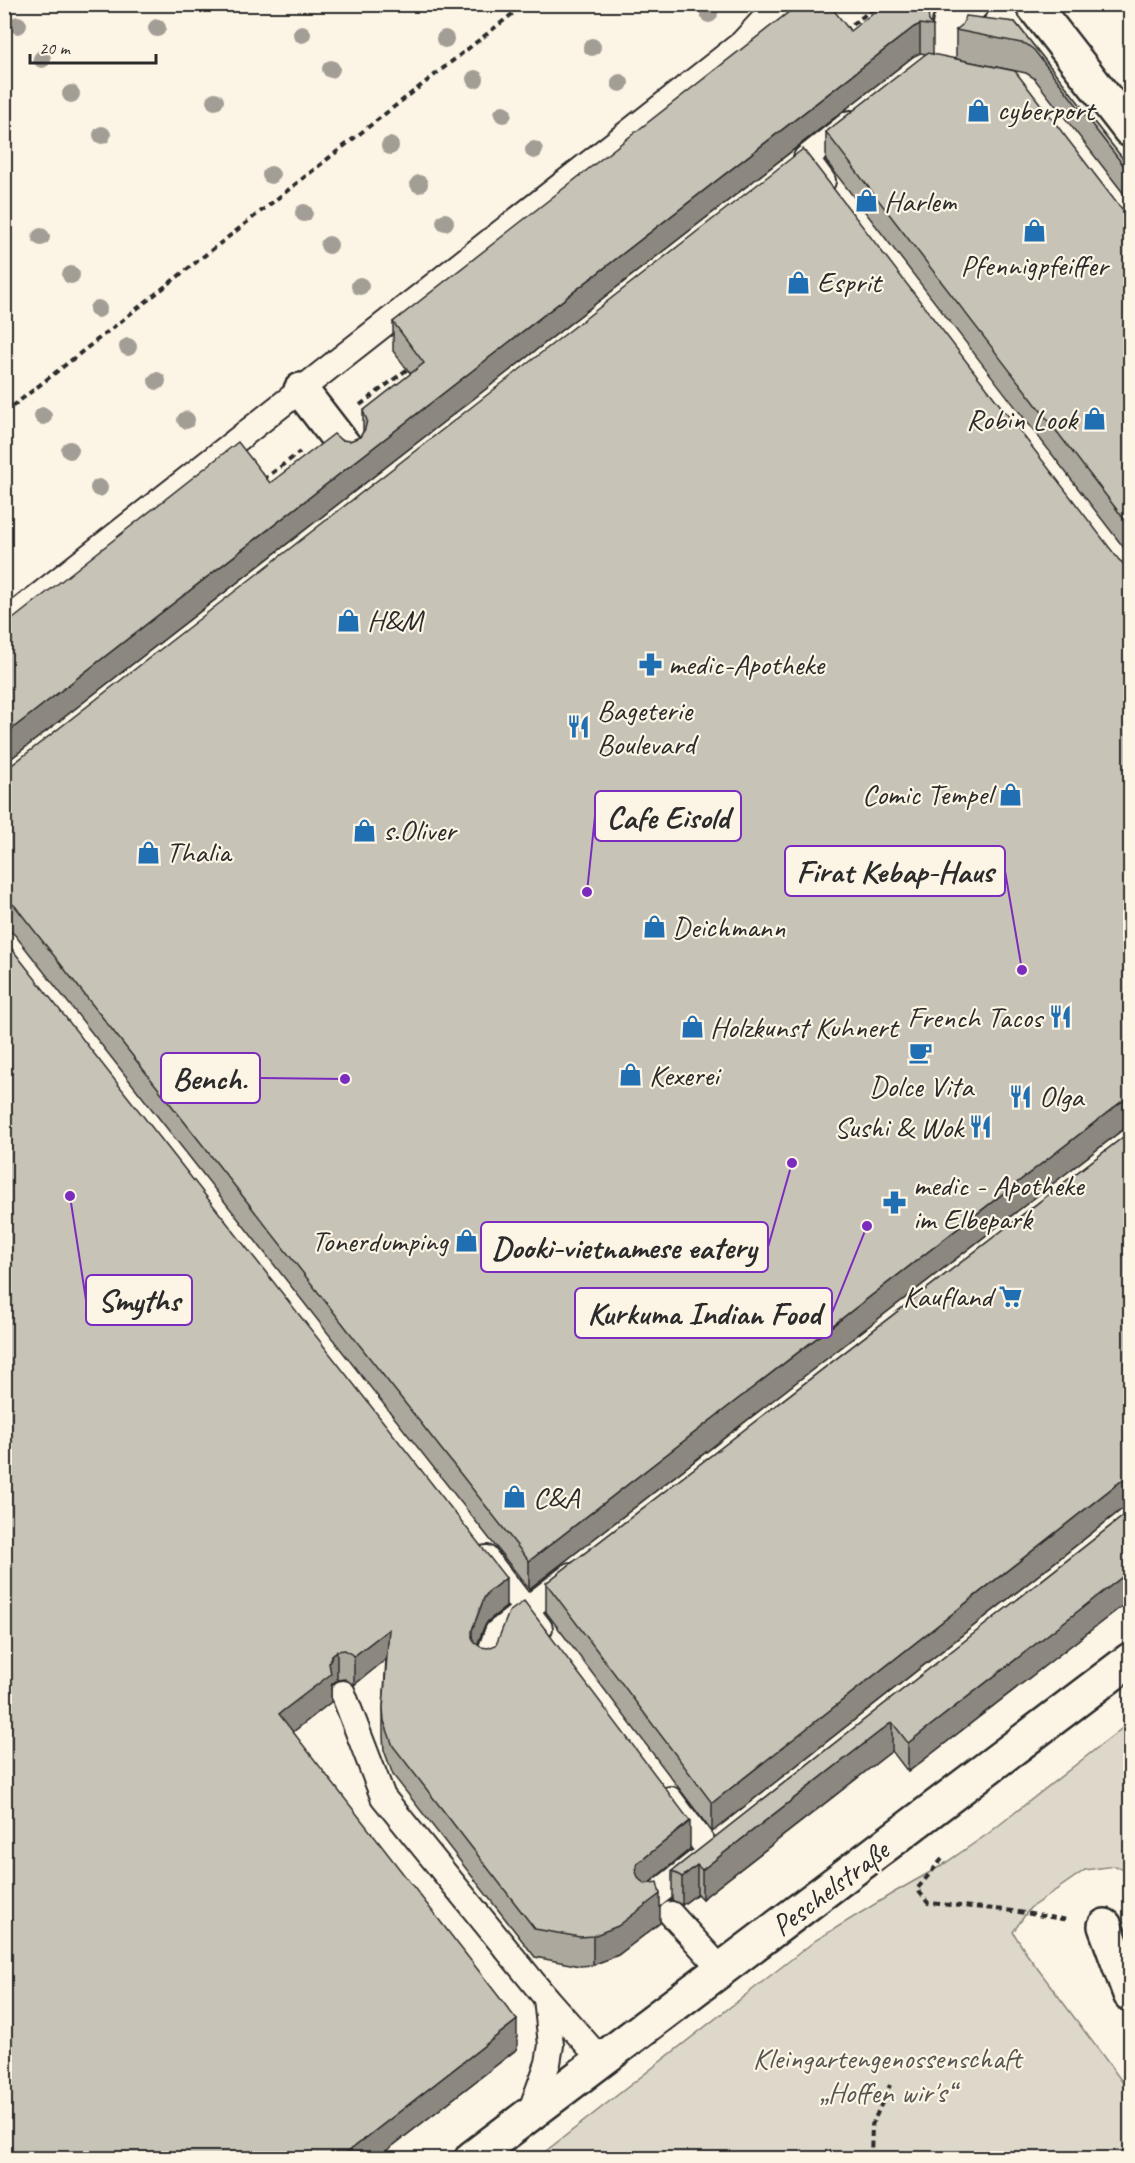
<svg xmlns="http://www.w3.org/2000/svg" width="1135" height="2163" font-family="Caveat,sans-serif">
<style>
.green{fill:#ded8ca;stroke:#84827a;stroke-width:1.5}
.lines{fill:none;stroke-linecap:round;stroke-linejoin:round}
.lane-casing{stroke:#2b2b2b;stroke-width:28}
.street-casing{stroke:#2b2b2b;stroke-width:38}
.path{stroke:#2b2b2b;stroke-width:4;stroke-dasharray:6 4.5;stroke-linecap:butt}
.lane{stroke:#fcf5e5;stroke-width:24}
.street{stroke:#fcf5e5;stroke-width:33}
.tree{fill:#a29e95}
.wall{fill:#aca89d;stroke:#2b2b2b;stroke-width:1.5}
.shaded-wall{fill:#8c8880;stroke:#2b2b2b;stroke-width:1.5}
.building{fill:#c8c3b7;stroke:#2b2b2b;stroke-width:1.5}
.labels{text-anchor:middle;stroke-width:4.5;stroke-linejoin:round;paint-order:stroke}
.poi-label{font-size:30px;fill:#2b2b2b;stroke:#fcf5e5;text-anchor:start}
.street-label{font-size:30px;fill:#2b2b2b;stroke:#fcf5e5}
.park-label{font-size:30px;fill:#585653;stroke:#fcf5e5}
.leader{fill:none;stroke:#7b2cbf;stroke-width:2}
.callout-dot{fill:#7b2cbf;stroke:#fcf5e5;stroke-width:2}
.callout{fill:#fcf5e5;stroke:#7b2cbf;stroke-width:2}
.callout-label{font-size:32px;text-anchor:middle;font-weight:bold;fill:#2b2b2b}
</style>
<rect width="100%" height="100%" fill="#fcf5e5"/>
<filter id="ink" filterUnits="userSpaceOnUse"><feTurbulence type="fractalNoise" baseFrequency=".0167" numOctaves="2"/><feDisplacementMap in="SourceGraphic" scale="12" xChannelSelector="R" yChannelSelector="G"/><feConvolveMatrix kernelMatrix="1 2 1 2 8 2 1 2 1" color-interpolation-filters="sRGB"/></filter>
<g filter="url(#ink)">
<path class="green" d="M1130,1722v149l-15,-5 -30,4 -55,38 -17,24 13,21 104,139v66h-593l279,-218 77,-47 48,-27 48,-33z"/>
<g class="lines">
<defs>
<g id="lane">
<path d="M823,181l-17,-23 44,-35"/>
<path d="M4,623l738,-580 36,-39"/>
<path d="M486,1558l54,70"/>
<path d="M486,1663l11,-31 74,-57"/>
<path d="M343,1693l40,104 163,201 56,63"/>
<path d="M670,1799l40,53"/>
<path d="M650,1899l47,-37"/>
<path d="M671,1914l51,56"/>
<path d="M529,2115l19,-52 3,-18 -5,-47"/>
</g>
<g id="street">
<path d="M1032,4l98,126"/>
<path d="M947,43l3,-20 22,-19"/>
<path d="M301,390l47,61"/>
<path d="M1105,1926l25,68"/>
<path d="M472,2158l658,-498"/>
</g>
</defs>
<use href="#lane" class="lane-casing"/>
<use href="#street" class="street-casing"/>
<g class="path">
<path d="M844,31l30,-23 9,2"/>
<path d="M360,405l49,-37"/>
<path d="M4,413l521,-409"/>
<path d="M263,480l37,-28"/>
<path d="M942,1859l-25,30 11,14 78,7 62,10"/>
<path d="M871,2158l1,-33 18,-40"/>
</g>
<use href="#lane" class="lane"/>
<use href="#street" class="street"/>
</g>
<g class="tree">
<circle cx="709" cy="14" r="9"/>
<circle cx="18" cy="25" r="9"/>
<circle cx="157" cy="28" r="9"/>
<circle cx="302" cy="34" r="9"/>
<circle cx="445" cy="39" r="9"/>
<circle cx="592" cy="47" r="9"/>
<circle cx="42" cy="59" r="9"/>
<circle cx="331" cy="69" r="9"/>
<circle cx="475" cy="79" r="9"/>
<circle cx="620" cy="83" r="9"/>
<circle cx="71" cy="94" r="9"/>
<circle cx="215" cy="101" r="9"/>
<circle cx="503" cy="114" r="9"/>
<circle cx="102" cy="135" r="9"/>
<circle cx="390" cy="146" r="9"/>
<circle cx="534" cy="150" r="9"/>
<circle cx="271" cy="175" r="9"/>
<circle cx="419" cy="184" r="9"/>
<circle cx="304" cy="213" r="9"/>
<circle cx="445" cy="222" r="9"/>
<circle cx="41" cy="237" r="9"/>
<circle cx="329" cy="245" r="9"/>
<circle cx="71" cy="275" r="9"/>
<circle cx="360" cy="286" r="9"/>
<circle cx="98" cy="309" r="9"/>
<circle cx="128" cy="347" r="9"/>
<circle cx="157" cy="381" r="9"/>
<circle cx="43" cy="416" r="9"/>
<circle cx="186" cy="420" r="9"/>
<circle cx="70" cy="450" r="9"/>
<circle cx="99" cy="488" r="9"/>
</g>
<g class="wall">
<path d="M929,21l4,5v28l186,152 6,5h6v346l-305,-396v-29l100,-78 -6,-1 -6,3 -910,708v-138l266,-143 71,-43 9,1 10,-4 3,-5v-21l48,-37 -18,-23v-29l457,-291z"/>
<path d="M1015,22l116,147v34l-97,-125 -8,-5 -70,-14v-29z"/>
<path d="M1119,560l6,5h6v563h-3l-7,3 -592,458 -514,-654 -5,-4 -6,-1v-163z"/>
<path d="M4,939l502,668 -18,14 -4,6 -7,18 213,204 -41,34 11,40 -42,32 -25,10 -13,1 -45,-9 -142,-182 -9,-25 -1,-14v-28l3,-49 -32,26 -9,-6 -8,1 -5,4 -1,2v16l-38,30 224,317 -140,109h-373z"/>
<path d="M1131,1131v376h-4l-6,3 -409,322 -166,-220v-29z"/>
<path d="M1131,1510v89l-223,173 -16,-21 -190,148 -5,-5 -15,11 -10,-5v-29z"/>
</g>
<g class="shaded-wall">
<path d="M920,24v29l-6,3 -910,708v-29l910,-708z"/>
<path d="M1128,1099v29l-7,3 -592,458v-28l592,-459z"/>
<path d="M1127,1478v29l-6,3 -409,322v-29l409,-322z"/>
<path d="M1131,1570v29l-223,173v-29z"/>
<path d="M506,1578v29l-18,14 -4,6 -12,32v-29l12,-32 4,-6z"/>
<path d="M389,1629v28l-35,28v-29z"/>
<path d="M337,1651v29l-5,4 -1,2v16l-52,41v-29l50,-51 3,-8z"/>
<path d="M892,1722v29l-190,148v-29z"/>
<path d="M690,1821v28l-53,44 -1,-21 1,-8z"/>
<path d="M697,1865v29l-15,11v-28z"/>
<path d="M660,1894v29l-42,32 -25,10v-29z"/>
<path d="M517,2020v29l-140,109h-37z"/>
</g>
<g class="building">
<path d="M799,4h30l21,27 32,-25 46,6 1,9 4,5 -13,-2 -6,3 -910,708v-109l234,-184 32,41 64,-49 7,6 9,1 10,-4 5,-8 2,-9 -4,-9 61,-48 -31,-41z"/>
<path d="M966,16l49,6 116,147v6l-97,-125 -8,-6 -70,-14 6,-5z"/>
<path d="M927,53l88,18 104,135 6,5h6v317l-305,-396z"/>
<path d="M803,149l316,411 6,5h6v535l-3,-1 -7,3 -592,459 -514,-655 -5,-4 -6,-1v-134l9,-3z"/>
<path d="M4,939l502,639 -18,14 -4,6 -12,32v7l3,6 6,4 7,1 8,-3 13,-33 15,-11 166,220 -53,43 -1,8 3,7 6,5 12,-2 3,12 -42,32 -25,10 -13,1 -45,-8 -142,-183 -9,-25 -1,-13 6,-79 -35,27 -9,-6 -8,1 -5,4 -3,8 2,11 -52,40 238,306 -177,138h-324l-12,-14z"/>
<path d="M1131,1131v348l-4,-1 -6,3 -409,322 -166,-220z"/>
<path d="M1131,1510v60l-223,173 -16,-21 -190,148 -5,-5 -15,12 -10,-6z"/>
</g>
</g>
<defs>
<symbol id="shop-bare" viewBox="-9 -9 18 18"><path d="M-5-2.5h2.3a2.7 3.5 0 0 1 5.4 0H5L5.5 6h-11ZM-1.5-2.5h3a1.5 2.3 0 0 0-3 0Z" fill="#1f6fb2" stroke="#fcf5e5" stroke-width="2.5" paint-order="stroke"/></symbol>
<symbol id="pharmacy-bare" viewBox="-9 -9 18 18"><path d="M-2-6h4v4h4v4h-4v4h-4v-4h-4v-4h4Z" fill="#1f6fb2" stroke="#fcf5e5" stroke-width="2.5" paint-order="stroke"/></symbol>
<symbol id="restaurant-bare" viewBox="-9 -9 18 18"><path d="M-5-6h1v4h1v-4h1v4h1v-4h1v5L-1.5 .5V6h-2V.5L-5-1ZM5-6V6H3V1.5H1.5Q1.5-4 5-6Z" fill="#1f6fb2" stroke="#fcf5e5" stroke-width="2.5" paint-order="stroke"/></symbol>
<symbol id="cafe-bare" viewBox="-9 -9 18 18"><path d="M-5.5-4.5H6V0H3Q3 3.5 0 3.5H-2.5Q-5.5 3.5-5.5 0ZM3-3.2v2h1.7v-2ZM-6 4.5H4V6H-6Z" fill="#1f6fb2" stroke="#fcf5e5" stroke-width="2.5" paint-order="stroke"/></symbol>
<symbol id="supermarket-bare" viewBox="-9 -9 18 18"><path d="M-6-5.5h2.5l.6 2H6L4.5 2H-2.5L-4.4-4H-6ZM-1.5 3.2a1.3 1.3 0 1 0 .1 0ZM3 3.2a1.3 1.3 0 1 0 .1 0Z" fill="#1f6fb2" stroke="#fcf5e5" stroke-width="2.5" paint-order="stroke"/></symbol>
</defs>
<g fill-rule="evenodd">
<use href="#shop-bare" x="962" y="94" width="33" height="33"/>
<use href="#shop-bare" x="850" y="184" width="33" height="33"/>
<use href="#shop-bare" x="1018" y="214" width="33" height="33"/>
<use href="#shop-bare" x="782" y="266" width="33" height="33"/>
<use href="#shop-bare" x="1078" y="402" width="33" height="33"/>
<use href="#shop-bare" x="332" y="604" width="33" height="33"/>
<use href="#pharmacy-bare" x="634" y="648" width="33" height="33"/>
<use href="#restaurant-bare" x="562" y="710" width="33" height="33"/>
<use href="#shop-bare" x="994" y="778" width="33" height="33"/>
<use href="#shop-bare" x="348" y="814" width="33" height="33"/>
<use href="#shop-bare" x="132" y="836" width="33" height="33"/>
<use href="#shop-bare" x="638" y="910" width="33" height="33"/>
<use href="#restaurant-bare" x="1044" y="1000" width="33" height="33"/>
<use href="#shop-bare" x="676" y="1010" width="33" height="33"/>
<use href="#cafe-bare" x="904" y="1036" width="33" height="33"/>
<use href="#shop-bare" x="614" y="1058" width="33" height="33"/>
<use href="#restaurant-bare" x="1004" y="1080" width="33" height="33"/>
<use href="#restaurant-bare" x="964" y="1110" width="33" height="33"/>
<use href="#pharmacy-bare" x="878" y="1186" width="33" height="33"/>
<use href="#shop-bare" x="450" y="1224" width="33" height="33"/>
<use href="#supermarket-bare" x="994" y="1280" width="33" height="33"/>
<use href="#shop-bare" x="498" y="1480" width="33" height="33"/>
</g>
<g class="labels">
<g class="poi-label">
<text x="997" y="120">cyberport</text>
<text x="884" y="211">Harlem</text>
<text x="1034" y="275" text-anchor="middle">Pfennigpfeiffer</text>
<text x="817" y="292">Esprit</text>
<text x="1077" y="429" text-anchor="end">Robin Look</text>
<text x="367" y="630">H&amp;M</text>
<text x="668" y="674">medic-Apotheke</text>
<text x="597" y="720">Bageterie<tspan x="597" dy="34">Boulevard</tspan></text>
<text x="992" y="804" text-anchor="end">Comic Tempel</text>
<text x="383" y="840">s.Oliver</text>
<text x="166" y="862">Thalia</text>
<text x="672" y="937">Deichmann</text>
<text x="1042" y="1027" text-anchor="end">French Tacos</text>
<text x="710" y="1037">Holzkunst Kuhnert</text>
<text x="649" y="1085">Kexerei</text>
<text x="921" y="1096" text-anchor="middle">Dolce Vita</text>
<text x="1039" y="1106">Olga</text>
<text x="963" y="1137" text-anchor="end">Sushi &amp; Wok</text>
<text x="913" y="1195">medic - Apotheke<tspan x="913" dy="34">im Elbepark</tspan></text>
<text x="448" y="1251" text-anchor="end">Tonerdumping</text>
<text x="992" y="1306" text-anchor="end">Kaufland</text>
<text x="533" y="1507">C&amp;A</text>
</g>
<g class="street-label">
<text transform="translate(830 1888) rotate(-37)" y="10">Peschelstraße</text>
</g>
<g class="park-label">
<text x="887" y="2068">Kleingartengenossenschaft<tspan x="887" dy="34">„Hoffen wir's“</tspan></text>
</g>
</g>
<path class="leader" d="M587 892L595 816M1022 970L1005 871M345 1079L260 1078M792 1163L768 1247M70 1196L86 1300M867 1226L832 1313"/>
<g class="callout-dot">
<circle cx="587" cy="892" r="6"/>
<circle cx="1022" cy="970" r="6"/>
<circle cx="345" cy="1079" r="6"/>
<circle cx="792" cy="1163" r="6"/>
<circle cx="70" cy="1196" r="6"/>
<circle cx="867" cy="1226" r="6"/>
</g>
<g class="callout">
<rect x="595" y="791" width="146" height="50" rx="6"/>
<rect x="785" y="846" width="220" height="50" rx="6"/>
<rect x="161" y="1053" width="99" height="50" rx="6"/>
<rect x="481" y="1222" width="287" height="50" rx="6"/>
<rect x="86" y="1275" width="106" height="50" rx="6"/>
<rect x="575" y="1288" width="257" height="50" rx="6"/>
</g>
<g class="callout-label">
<text x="668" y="828">Cafe Eisold</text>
<text x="895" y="882">Firat Kebap-Haus</text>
<text x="210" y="1089">Bench.</text>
<text x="624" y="1258">Dooki-vietnamese eatery</text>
<text x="139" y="1311">Smyths</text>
<text x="704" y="1324">Kurkuma Indian Food</text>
</g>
<rect width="1135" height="2163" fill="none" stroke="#fcf5e5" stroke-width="24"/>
<rect x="12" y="12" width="1111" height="2139" fill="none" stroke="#2b2b2b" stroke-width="2" filter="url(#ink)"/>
<path d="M30 54v9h126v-9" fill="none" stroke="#2b2b2b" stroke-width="3"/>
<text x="39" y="54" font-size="18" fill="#2b2b2b" stroke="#fcf5e5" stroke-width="4.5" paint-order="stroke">20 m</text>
</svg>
